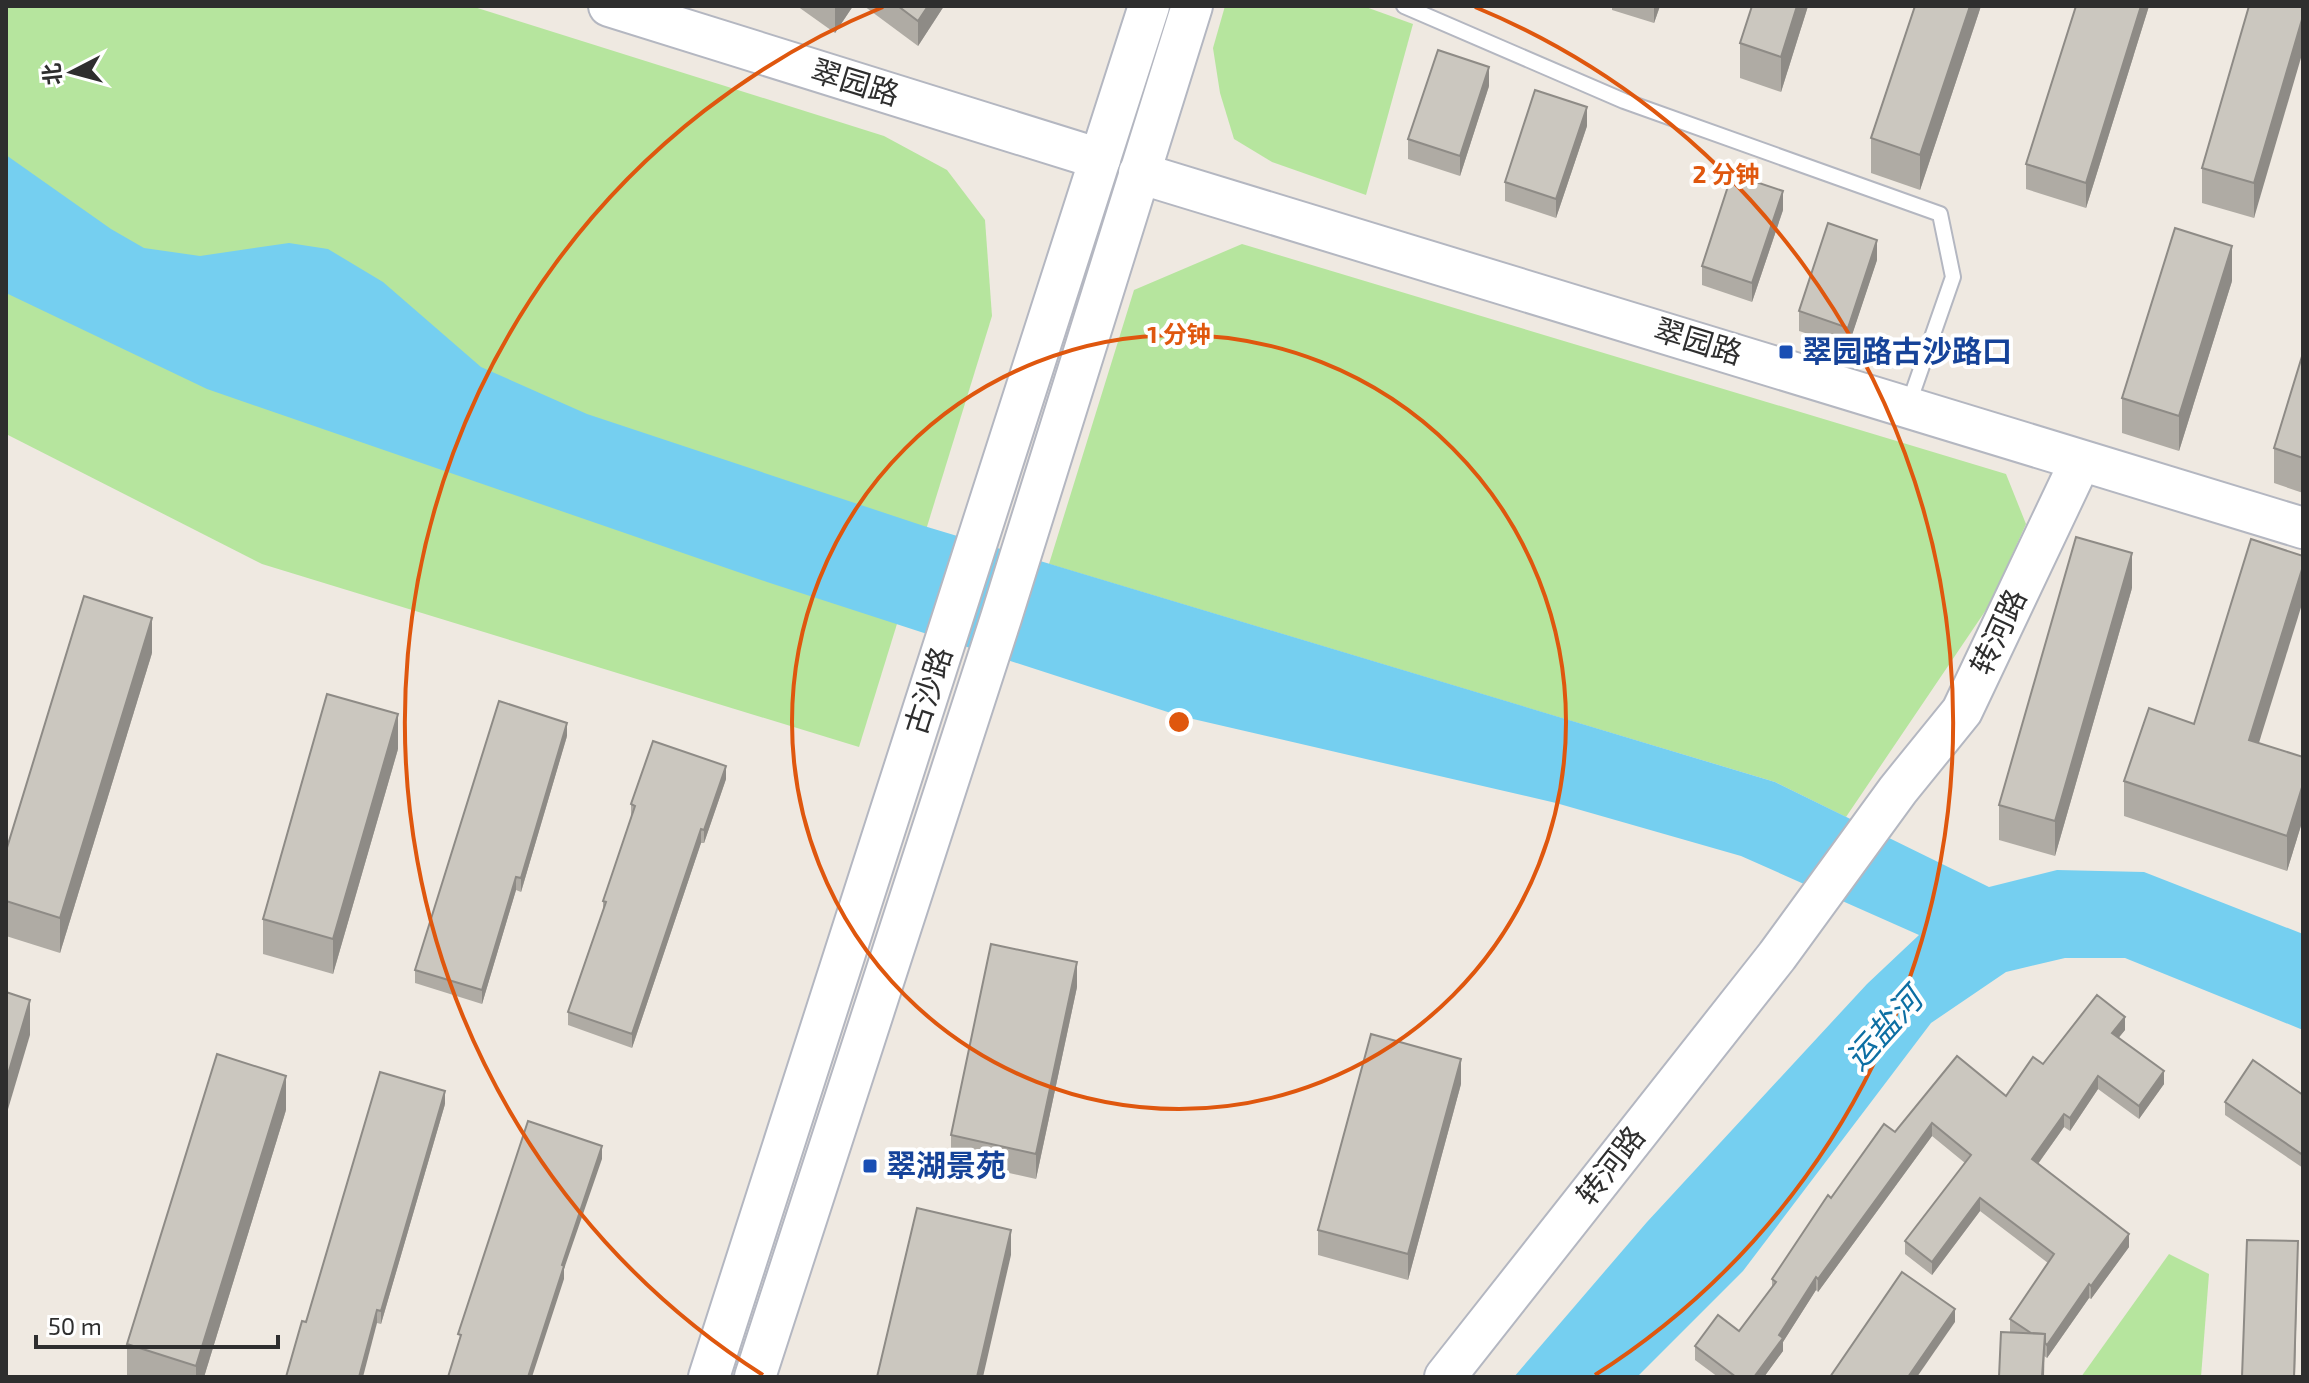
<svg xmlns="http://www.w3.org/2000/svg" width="2309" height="1383" font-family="'Exo 2','Noto Sans SC',sans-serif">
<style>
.green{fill:#b6e59e}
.water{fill:#75cff0}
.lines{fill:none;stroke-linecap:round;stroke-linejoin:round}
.lane-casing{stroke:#b4b7c1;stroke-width:18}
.secondary-casing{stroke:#b4b7c1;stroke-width:44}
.lane{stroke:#fff;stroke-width:14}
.secondary{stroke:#fff;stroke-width:40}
.wall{fill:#afaba4}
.shaded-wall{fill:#8e8b86}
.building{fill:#cbc7bf;stroke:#8e8b86;stroke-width:2}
.ring{fill:none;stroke:#df570e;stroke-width:4}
.transit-dot{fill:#1a4fb4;stroke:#fff;stroke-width:3}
.labels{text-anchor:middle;stroke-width:8;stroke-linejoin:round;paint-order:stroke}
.street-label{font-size:30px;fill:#2e2e2e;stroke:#fff}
.transit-label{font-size:30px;font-weight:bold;fill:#164399;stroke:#fff;text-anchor:start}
.water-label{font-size:32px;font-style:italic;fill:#0d6fa3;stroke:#fff}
.centre{fill:#df570e;stroke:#fff;stroke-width:4}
.ring-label{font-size:24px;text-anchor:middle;font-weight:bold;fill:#df570e;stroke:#fff;stroke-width:8;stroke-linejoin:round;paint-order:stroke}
</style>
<rect width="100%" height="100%" fill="#efe9e1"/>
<g class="green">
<path d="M6,6h465l413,130 63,34 38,50 7,96 -133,431 -597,-183 -256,-130z"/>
<path d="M1225,6h138l50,18 -47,171 -94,-33 -38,-23 -14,-46 -7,-45z"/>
<path d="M1242,244l764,230 20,50 -36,80 -144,213 -71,-35 -726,-218 85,-274z"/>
<path d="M2169,1254l40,20 -8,103h-120z"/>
</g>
<path class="water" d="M6,155l105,74 33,19 56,8 89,-13 39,6 55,33 98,85 106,47 337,112 851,256 214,105 68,-17 87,2 159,62v96l-178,-72h-60l-59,14 -75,51 -188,248 -106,106h-123l133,-155 220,-238 52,-49 -178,-79 -185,-53 -376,-87 -410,-133 -563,-194 -201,-96z"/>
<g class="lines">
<defs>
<path id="lane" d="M1404,6l220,95 316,113 13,63 -45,129"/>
<g id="secondary">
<path d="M609,6l491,153"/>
<path d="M1139,173l1164,355"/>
<path d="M709,1377l440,-1371"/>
<path d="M755,1377l246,-759 191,-612"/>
<path d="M1445,1377l332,-421 121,-166 64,-79 118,-249"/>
</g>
</defs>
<use href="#lane" class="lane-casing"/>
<use href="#secondary" class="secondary-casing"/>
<use href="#lane" class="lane"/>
<use href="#secondary" class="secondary"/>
</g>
<g class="wall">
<path d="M797,6h56l-18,27z"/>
<path d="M864,6h80l-26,40z"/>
<path d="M1612,6h48l-6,17 -42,-13z"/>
<path d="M1752,6h56l-27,86 -41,-14v-35z"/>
<path d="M1915,6h66l-61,184 -49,-17v-35z"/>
<path d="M2149,6l-63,202 -60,-19v-25z"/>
<path d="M2303,6l-49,212 -52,-15v-35z"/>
<path d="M1489,86l-29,90 -52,-17v-20z"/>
<path d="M1587,126l-31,92 -51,-17v-19z"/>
<path d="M1783,210l-31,92 -50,-17v-19z"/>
<path d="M1877,260l-29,87 -49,-16v-20z"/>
<path d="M2232,281l-53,170 -57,-18v-35z"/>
<path d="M2303,353v140l-29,-10v-35z"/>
<path d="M2132,588l-77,268 -56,-16v-35z"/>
<path d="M152,653l-92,300 -54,-17v-85z"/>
<path d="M2194,724l109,33v62l-16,52 -163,-55v-35z"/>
<path d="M567,736l-46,156 -5,-2 -34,114 -67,-21v-13z"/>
<path d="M398,749l-65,225 -70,-20v-35z"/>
<path d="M726,779l-22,64h-3l-69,205 -64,-23v-13l35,-100v-11l28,-83v-14z"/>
<path d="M1077,987l-41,192 -85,-19v-25z"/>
<path d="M2125,1030l-7,8 46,46 -25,35 -41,-30 -28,42 -6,-4 -26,37 91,83 -38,52 -2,-1 -42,60 -37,-26v-13l38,-56 -68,-52 -48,64 -27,-21v-13l60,-78 -33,-27 -114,156 -2,-2 -33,52v9l-19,26h-46l-23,-17v-14l44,-15 33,-44v-8l59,-81 64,-66 111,-36 37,-32z"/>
<path d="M1461,1084l-53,196 -90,-25v-25z"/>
<path d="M2303,1095v73l-78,-53v-13z"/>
<path d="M445,1104l-64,220 -4,-1 -71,-1z"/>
<path d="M286,1110l-82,267h-77v-33z"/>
</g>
<g class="shaded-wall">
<path d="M836,6h17l-18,27v-25z"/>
<path d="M928,6h16l-26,40v-25z"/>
<path d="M1654,6h6l-6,17z"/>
<path d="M1797,6h11l-27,86v-35z"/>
<path d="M1970,6h11l-61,184v-35z"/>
<path d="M2141,6h8l-63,202v-25z"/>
<path d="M2303,16v35l-49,167v-35z"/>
<path d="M1489,67v19l-29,90v-20z"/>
<path d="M1587,107v19l-31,92v-19z"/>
<path d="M1783,191v19l-31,92v-19z"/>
<path d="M1877,240v20l-29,87v-19z"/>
<path d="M2232,246v35l-53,170v-35z"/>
<path d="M2132,553v35l-77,268v-35z"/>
<path d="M2303,566v35l-54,174v-35z"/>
<path d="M152,618v35l-92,300v-35z"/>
<path d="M398,714v35l-65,225v-35z"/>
<path d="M567,723v13l-46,156v-14z"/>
<path d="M726,766v13l-22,64v-13z"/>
<path d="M2303,784v35l-16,52v-35z"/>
<path d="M701,829v14l-69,205v-14z"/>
<path d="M516,877v13l-34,114v-14z"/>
<path d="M1077,962v25l-41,192v-25z"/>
<path d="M30,1000v35l-24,81v-35z"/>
<path d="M2125,1017v13l-13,16v-13z"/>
<path d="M1461,1059v25l-53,196v-26z"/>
<path d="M2164,1071v13l-25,35v-13z"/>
<path d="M286,1076v34l-82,267h-8v-11z"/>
<path d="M2098,1076v13l-28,42v-13z"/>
<path d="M445,1091v13l-64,220v-13z"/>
<path d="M2064,1114v13l-32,45v-13z"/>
<path d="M1932,1123v13l-114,156v-13z"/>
<path d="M602,1146v13l-38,110v10l-32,98h-4l34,-112z"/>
<path d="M1980,1198v13l-48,64v-13z"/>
<path d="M1011,1230v25l-28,122h-6z"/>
<path d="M2129,1234v13l-38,52v-13z"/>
<path d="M2298,1241l-3,136h-1z"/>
<path d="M1816,1277v13l-33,52v9l-19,26h-10l25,-42z"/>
<path d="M2089,1284v14l-42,60v-13z"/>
<path d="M1955,1309v13l-38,55h-9z"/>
<path d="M377,1310v13l-14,54h-4z"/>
<path d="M2045,1334l-1,43h-2z"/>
</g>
<g class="building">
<path d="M898,6h30l-10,15z"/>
<path d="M1752,6h45l-16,51 -41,-14z"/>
<path d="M1915,6h55l-50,149 -49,-17z"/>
<path d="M2076,6h65l-55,177 -60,-19z"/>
<path d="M2249,6h54v10l-49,167 -52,-15z"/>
<path d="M1438,50l51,17 -29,89 -52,-17z"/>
<path d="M1535,90l52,17 -31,92 -51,-17z"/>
<path d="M1732,174l51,17 -31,92 -50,-17z"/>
<path d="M1828,223l49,17 -29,88 -49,-17z"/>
<path d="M2175,228l57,18 -53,170 -57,-18z"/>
<path d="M2303,353v105l-29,-10z"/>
<path d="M2076,537l56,16 -77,268 -56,-16z"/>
<path d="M2251,539l52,17v10l-54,174 54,17v27l-16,52 -163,-55 25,-73 45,16z"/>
<path d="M84,596l68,22 -92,300 -54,-17v-50z"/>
<path d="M327,694l71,20 -65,225 -70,-20z"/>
<path d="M499,701l68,22 -46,155 -5,-1 -34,113 -67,-20z"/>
<path d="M653,741l73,25 -22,64 -3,-1 -69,205 -64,-22 38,-110 -3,-1 32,-95 -4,-2z"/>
<path d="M991,944l86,18 -41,192 -85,-19z"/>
<path d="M6,992l24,8 -24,81z"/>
<path d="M2097,995l28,22 -13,16 52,38 -25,35 -41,-30 -28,42 -6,-4 -32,45 97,75 -38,52 -2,-2 -42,61 -2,-2v-9l-14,-1 -21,-14 44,-65 -74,-56 -48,64 -27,-21 66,-86 -39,-32 -114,156 -2,-2 -37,58 4,3 -29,39h-18l-41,-31 23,-31 21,16 37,-49 -4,-3 56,-84 3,3 53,-74 11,8 62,-76 49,40 27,-39 10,7z"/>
<path d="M1371,1034l90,25 -53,195 -90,-24z"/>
<path d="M217,1054l69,22 -90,290 -69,-22z"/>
<path d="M2253,1060l50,35v60l-78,-53z"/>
<path d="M380,1072l65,19 -64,220 -4,-1 -18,67h-73l16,-56 4,1z"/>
<path d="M528,1121l74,25 -40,119 2,1 -36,111h-80l13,-42 -3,-1z"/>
<path d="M917,1208l94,22 -34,147h-100z"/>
<path d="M2247,1240l51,1 -4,136h-52z"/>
<path d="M1902,1272l53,37 -47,68h-78z"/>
<path d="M2001,1332l44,2 -3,43h-43z"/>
</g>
<g class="ring">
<circle cx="1179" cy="722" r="387"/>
<path d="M763 1375A774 774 0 0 1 883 7M1475 7A774 774 0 0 1 1595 1375"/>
</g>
<g class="transit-dot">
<rect x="1778" y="344" width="16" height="16" rx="4"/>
<rect x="862" y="1158" width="16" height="16" rx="4"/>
</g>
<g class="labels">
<g class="street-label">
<text transform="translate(855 83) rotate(17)" y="10">翠园路</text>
<text transform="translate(1698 342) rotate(17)" y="10">翠园路</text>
<text transform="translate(1999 632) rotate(-65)" y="10">转河路</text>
<text transform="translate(929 691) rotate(-72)" y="10">古沙路</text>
<text transform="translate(1611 1166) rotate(-52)" y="10">转河路</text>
</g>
<g class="transit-label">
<text x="1802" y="362">翠园路古沙路口</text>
<text x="886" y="1176">翠湖景苑</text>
</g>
<g class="water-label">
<text transform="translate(1884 1029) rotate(-48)" y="11">运盐河</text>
</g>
</g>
<circle cx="1179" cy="722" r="12" class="centre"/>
<g class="ring-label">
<text x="1726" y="183">2 分钟</text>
<text x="1179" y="343">1 分钟</text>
</g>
<rect width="2309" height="1383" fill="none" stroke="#2e2e2e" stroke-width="16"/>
<g transform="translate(72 72) rotate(264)" stroke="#ffffff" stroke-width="6" paint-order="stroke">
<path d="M0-6L14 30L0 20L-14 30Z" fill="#2e2e2e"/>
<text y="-12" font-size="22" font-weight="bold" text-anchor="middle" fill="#2e2e2e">北</text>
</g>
<path d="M36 1335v12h242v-12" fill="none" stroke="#2e2e2e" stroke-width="4"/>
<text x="48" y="1335" font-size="24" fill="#2e2e2e" stroke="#ffffff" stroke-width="6" paint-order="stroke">50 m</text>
</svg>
